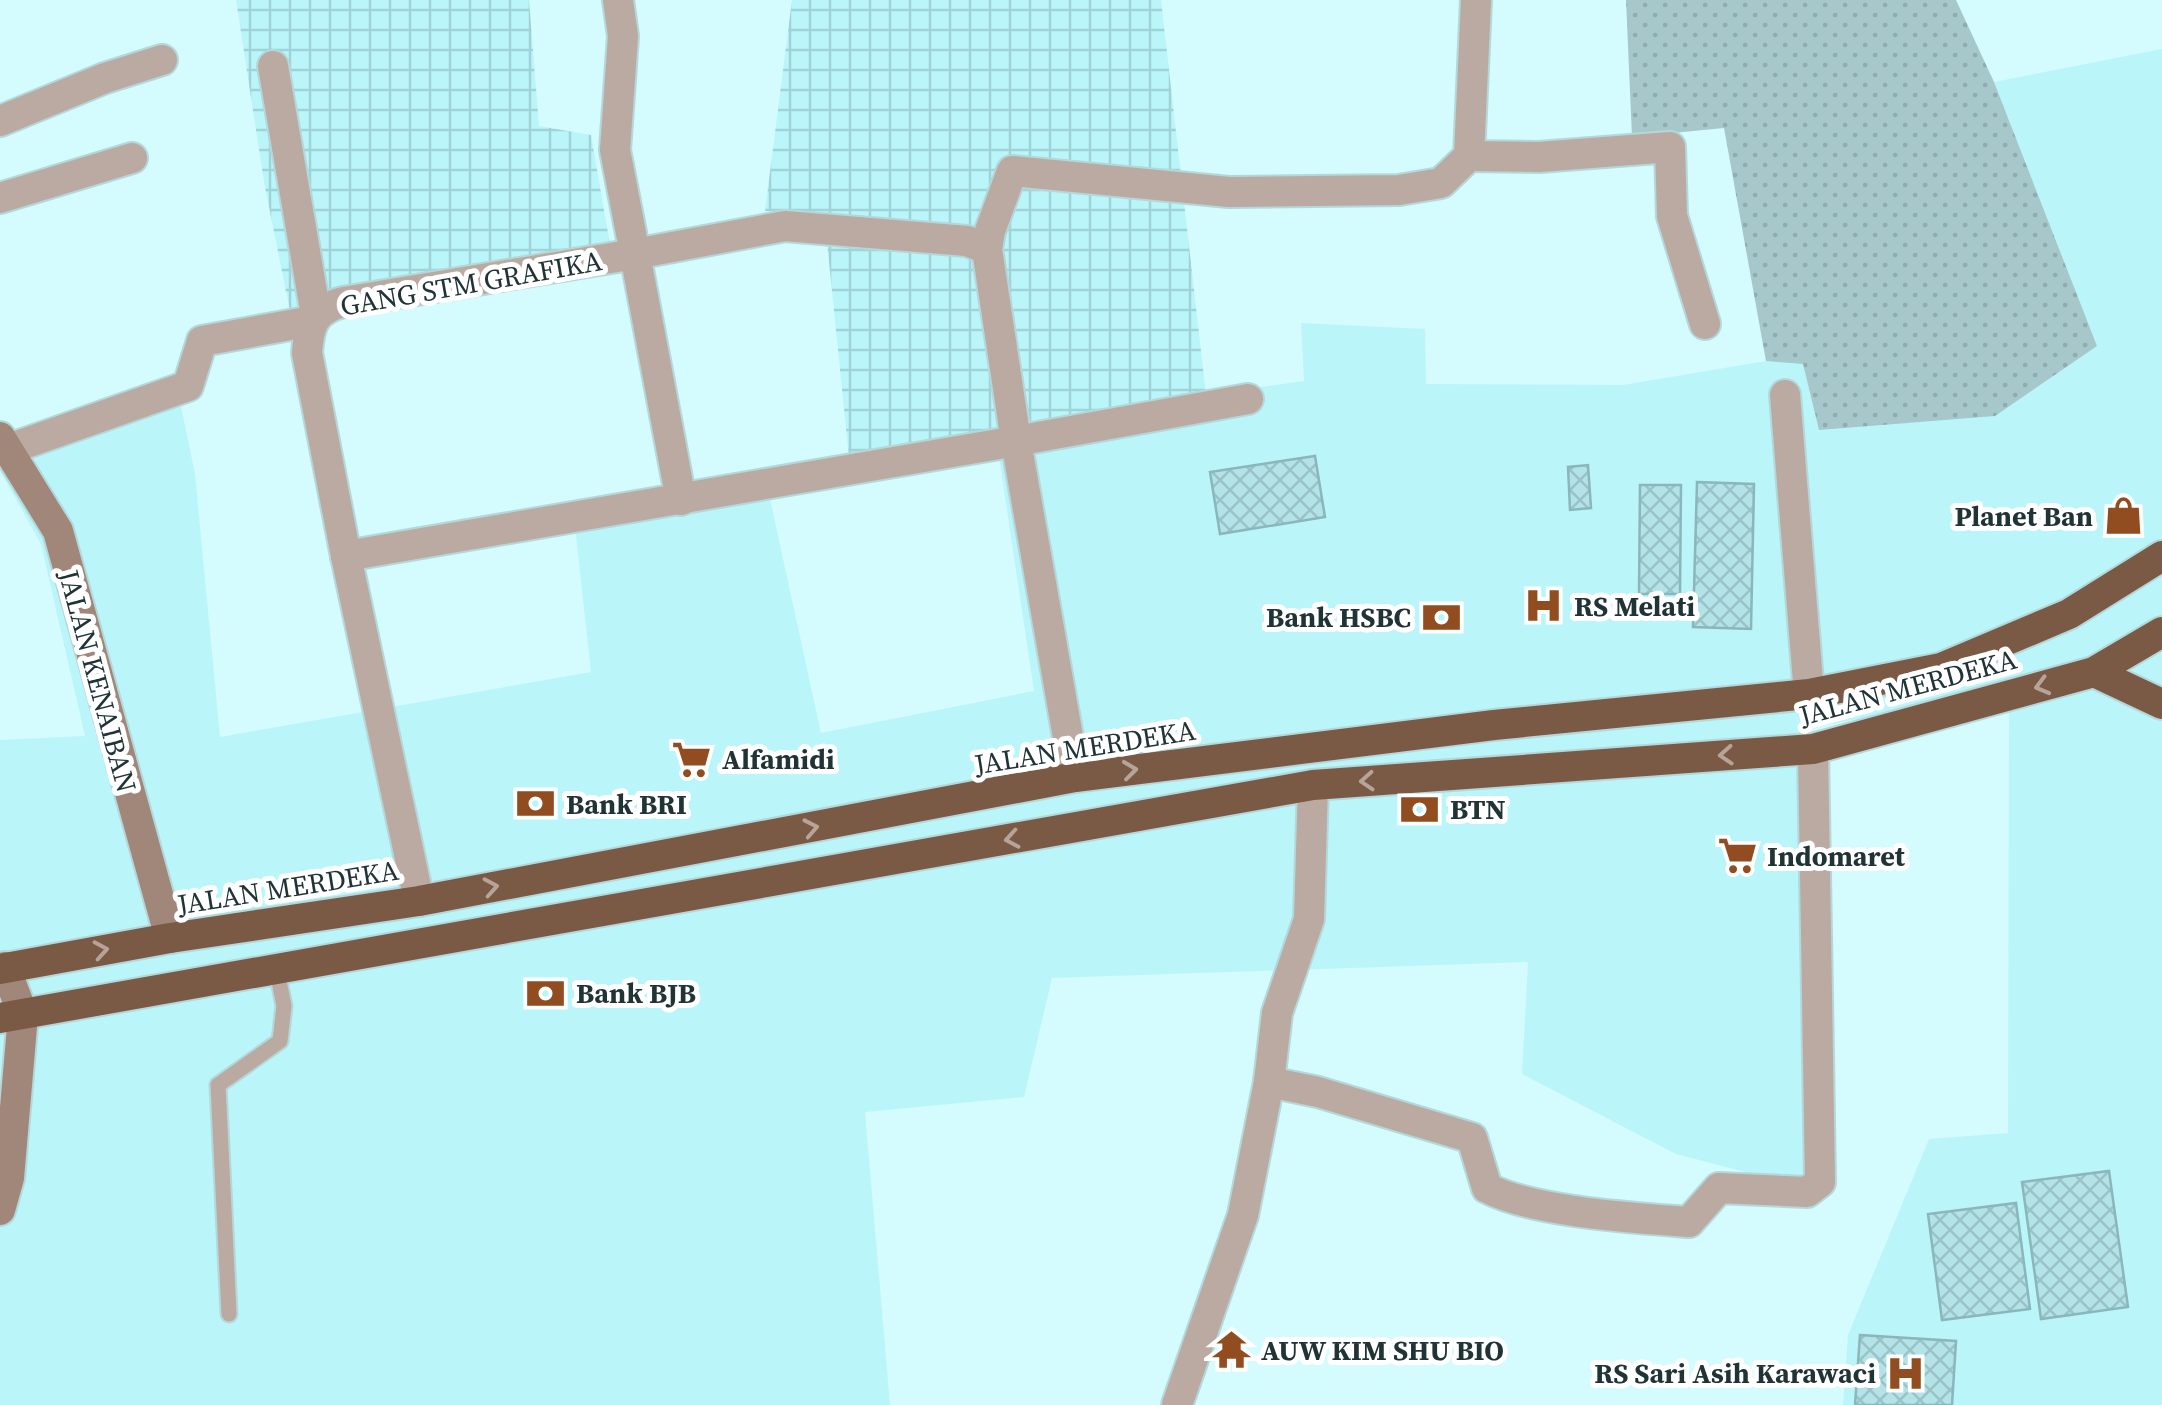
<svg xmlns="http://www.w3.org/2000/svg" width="2162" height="1405" font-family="'Source Serif 4',serif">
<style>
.built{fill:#baf5fa}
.industrial{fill:url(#industrial-grid)}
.grass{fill:url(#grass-dots)}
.building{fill:url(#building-cross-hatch);stroke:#89b7bb;stroke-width:2.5}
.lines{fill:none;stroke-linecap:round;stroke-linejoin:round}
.lane-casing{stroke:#b4d7da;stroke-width:19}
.street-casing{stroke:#b4d7da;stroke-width:34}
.secondary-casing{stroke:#b4d7da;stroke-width:34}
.highway-casing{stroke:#b4d7da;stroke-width:34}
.lane{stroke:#bbaaa1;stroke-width:15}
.street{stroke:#bbaaa1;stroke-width:30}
.secondary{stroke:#a08779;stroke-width:30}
.highway{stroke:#7a5945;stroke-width:30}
.oneway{stroke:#b6a499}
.labels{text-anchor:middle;stroke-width:10;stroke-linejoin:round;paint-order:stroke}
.street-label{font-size:28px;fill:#213435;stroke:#fff}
.poi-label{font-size:28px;font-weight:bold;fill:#213435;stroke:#fff;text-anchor:start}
</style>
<defs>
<pattern id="industrial-grid" width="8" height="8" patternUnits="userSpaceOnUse" patternTransform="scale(2.5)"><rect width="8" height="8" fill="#baf5fa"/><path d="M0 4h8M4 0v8" fill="none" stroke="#a0d3d7"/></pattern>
<pattern id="grass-dots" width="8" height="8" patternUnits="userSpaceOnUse" patternTransform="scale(2.5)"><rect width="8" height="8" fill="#a6c8cb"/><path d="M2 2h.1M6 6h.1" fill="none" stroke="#8facaf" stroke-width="1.8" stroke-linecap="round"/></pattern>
<pattern id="building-cross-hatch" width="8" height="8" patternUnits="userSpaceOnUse" patternTransform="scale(2.5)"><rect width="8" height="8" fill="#b3e3e7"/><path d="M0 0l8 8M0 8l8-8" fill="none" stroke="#9ac3c7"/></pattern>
</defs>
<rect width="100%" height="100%" fill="#d4fbfe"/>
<path class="built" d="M2162,49v1356h-319l5,-70 81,-196 79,-6 1,-443 -199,38 -3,460 -131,-34 -154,-80 6,-112 -476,16 -28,119 -159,15 25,293h-890v-665l85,-4 -44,-192 -41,-73v-32l178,-47 17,82 25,263 371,-65 -17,-154 194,-28 53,243 213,-42 -36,-241 208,-55 98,-14 -3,-58 124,6 1,55 197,1 143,-24 37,2 16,67 278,-84 -103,-264z"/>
<g class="industrial">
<path d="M236,0h293l10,126 52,9 23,133 -323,48 -27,-134z"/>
<path d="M792,0h369l45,395 -356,72 -26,-254 -59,-2z"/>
</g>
<path class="grass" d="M1626,0h330l38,82 103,264 -102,70 -176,14 -16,-66 -37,-3 -42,-233 -92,9z"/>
<g class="building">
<path d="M1315,456l10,61 -105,17 -10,-62z"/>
<path d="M1588,465l3,43 -21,2 -2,-43z"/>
<path d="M1697,482l57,2 -3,145 -58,-2z"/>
<path d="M1640,485h41l-1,109h-41z"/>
<path d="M2109,1171l19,136 -87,12 -19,-137z"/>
<path d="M2016,1203l14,106 -88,11 -14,-106z"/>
<path d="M1860,1335l96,6 -4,64h-97z"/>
</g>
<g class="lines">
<defs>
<path id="lane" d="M229,1314l-11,-229 62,-44 4,-35 -7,-35"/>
<g id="street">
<path d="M618,0l5,36 -8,114 20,104 150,-28 182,15 20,8"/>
<path d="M273,66l43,249"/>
<path d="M0,121l105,-43 57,-18"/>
<path d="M1469,156l70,1 131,-10 2,69 33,108"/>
<path d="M0,198l132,-40"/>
<path d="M1785,395l24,299"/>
<path d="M9,449l179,-63 14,-45 110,-20"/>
<path d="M346,556l670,-115 -29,-192 3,-18 22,-60 217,21 170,-2 42,-7 28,-27 7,-156"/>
<path d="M1075,777l-59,-336 232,-42"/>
<path d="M419,901l-73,-345 -39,-203c2,-28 6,-43 36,-51l292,-48 46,246"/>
<path d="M1269,1082l49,10 154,46 15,50c46,24 148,30 202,34l30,-34 88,4 13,-10 -7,-433"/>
<path d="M1177,1405l66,-190 26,-133 8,-69 32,-94 4,-134"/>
</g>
<g id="secondary">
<path d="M0,437l58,94 112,407"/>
<path d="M0,1210l9,-32 14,-163 -18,-48"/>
</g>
<g id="highway">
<path d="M2094,672l68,32"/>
<path d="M0,969l170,-31 249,-37 656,-124 419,-52 315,-31 132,-26 128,-54 93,-58"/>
<path d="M0,1018l1313,-233 500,-36 281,-77 68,-40"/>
</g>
</defs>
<use href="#lane" class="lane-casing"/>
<use href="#street" class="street-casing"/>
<use href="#secondary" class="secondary-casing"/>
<use href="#highway" class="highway-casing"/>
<use href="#lane" class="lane"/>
<use href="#street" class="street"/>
<use href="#secondary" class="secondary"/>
<use href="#highway" class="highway"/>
</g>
<defs><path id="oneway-chevron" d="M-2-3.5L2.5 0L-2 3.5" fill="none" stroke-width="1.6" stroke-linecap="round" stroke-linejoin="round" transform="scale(2.5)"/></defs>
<g class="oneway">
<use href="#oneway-chevron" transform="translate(2042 686) rotate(165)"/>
<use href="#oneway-chevron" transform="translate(1726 755) rotate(176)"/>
<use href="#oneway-chevron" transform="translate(1130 770) rotate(-7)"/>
<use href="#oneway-chevron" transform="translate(1367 781) rotate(176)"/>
<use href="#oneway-chevron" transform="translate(811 828) rotate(-11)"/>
<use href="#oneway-chevron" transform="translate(1012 839) rotate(170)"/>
<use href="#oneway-chevron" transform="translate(491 887) rotate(-10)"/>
<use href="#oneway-chevron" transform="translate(101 950) rotate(-10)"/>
</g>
<defs>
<symbol id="shop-bare" viewBox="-9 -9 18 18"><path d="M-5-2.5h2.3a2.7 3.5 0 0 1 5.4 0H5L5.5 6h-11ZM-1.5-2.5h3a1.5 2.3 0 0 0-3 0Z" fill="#914d1f" stroke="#fff" stroke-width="2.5" paint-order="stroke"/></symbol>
<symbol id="hospital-bare" viewBox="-9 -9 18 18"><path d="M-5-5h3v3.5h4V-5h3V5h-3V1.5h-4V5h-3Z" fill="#914d1f" stroke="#fff" stroke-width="2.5" paint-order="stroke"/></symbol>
<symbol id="bank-bare" viewBox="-9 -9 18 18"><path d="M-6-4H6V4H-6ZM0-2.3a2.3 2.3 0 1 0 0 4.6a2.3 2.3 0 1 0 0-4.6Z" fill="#914d1f" stroke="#fff" stroke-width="2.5" paint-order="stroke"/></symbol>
<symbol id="supermarket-bare" viewBox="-9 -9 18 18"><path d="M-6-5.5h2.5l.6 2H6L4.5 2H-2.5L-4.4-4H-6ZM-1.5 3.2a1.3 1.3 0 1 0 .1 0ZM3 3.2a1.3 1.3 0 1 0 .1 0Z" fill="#914d1f" stroke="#fff" stroke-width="2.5" paint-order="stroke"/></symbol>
<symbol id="temple-bare" viewBox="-9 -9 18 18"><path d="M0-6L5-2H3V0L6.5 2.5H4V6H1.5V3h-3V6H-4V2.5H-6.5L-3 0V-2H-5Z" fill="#914d1f" stroke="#fff" stroke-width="2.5" paint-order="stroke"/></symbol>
</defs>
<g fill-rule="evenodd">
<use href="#shop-bare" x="2096" y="488" width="55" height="55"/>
<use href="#hospital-bare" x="1516" y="578" width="55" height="55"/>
<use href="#bank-bare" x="1414" y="590" width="55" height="55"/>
<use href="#supermarket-bare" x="664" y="732" width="55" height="55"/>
<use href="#bank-bare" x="508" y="776" width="55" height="55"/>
<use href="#bank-bare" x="1392" y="782" width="55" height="55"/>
<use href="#supermarket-bare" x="1710" y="828" width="55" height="55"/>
<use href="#bank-bare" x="518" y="966" width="55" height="55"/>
<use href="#temple-bare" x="1204" y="1322" width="55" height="55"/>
<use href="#hospital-bare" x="1878" y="1346" width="55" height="55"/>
</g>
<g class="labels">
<g class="street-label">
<text transform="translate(471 283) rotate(-10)" y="10">GANG STM GRAFIKA</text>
<text transform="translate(98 681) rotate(75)" y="10">JALAN KENAIBAN</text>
<text transform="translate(1908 687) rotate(-15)" y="10">JALAN MERDEKA</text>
<text transform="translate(1085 747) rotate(-9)" y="10">JALAN MERDEKA</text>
<text transform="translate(288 887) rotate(-9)" y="10">JALAN MERDEKA</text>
</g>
<g class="poi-label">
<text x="2093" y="526" text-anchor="end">Planet Ban</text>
<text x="1574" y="616">RS Melati</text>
<text x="1411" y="627" text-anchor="end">Bank HSBC</text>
<text x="722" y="769">Alfamidi</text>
<text x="566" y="814">Bank BRI</text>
<text x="1450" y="819">BTN</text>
<text x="1767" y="866">Indomaret</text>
<text x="576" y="1003">Bank BJB</text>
<text x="1261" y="1360">AUW KIM SHU BIO</text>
<text x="1876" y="1383" text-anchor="end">RS Sari Asih Karawaci</text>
</g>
</g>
</svg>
